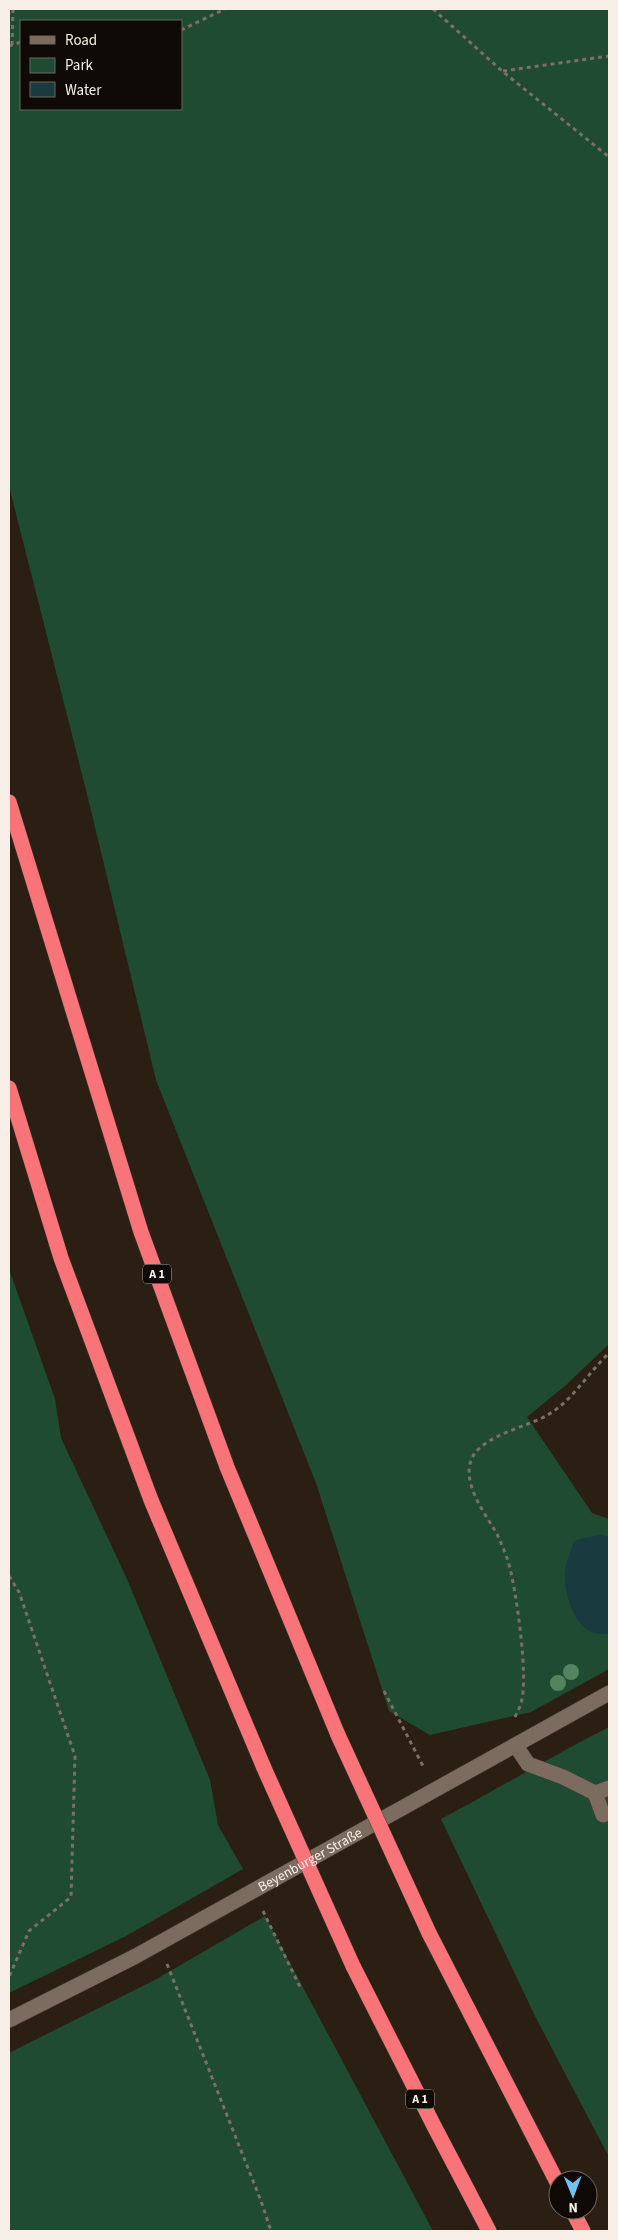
<svg xmlns="http://www.w3.org/2000/svg" width="618" height="2240" font-family="'Source Sans 3',sans-serif">
<style>
.green{fill:#1f4b33;fill-rule:evenodd}
.water{fill:#193b3f}
.lines{fill:none;stroke-linecap:round;stroke-linejoin:round}
.lane-casing{stroke:#463c34;stroke-width:16}
.secondary-casing{stroke:#463c34;stroke-width:16}
.highway-casing{stroke:#463c34;stroke-width:16}
.path{stroke:#7a7066;stroke-width:3;stroke-dasharray:4 4;stroke-linecap:butt}
.lane{stroke:#7b6c5f;stroke-width:15}
.secondary{stroke:#7b6c5f;stroke-width:15}
.highway{stroke:#f87478;stroke-width:15}
.highway-bridge-casing{stroke:#463c34;stroke-width:16;stroke-linecap:butt}
.highway-bridge{stroke:#f87478;stroke-width:15}
.tree{fill:#52855f}
.labels{text-anchor:middle;stroke-width:4.5;stroke-linejoin:round;paint-order:stroke}
.shield{fill:#100a06;stroke:#b2aaa4;stroke-width:1}
.shield-label{font-size:12px;font-weight:bold;fill:#f7efe7}
.street-label{font-size:14px;fill:#f7efe7;stroke:#100a06}
</style>
<rect width="100%" height="100%" fill="#2b1f14"/>
<g class="green">
<path d="M9,9h600v1335l-43,41 -39,32 65,96 17,6v150l-78,43 -101,23 -41,-24 -73,-228 -160,-403 -69,-286 -78,-308zM21,21h160v88h-160z"/>
<path d="M9,1269l46,130 6,39 66,141 83,201 8,45 25,44 -117,67 -117,57z"/>
<path d="M609,1727v430l-73,-139 -95,-199c57,-30 111,-63 168,-92z"/>
<path d="M265,1916l168,315h-424v-178l144,-72z"/>
</g>
<path class="water" d="M601,1534l8,3v97c-3,0 -8,0 -12,0 -23,-5 -34,-42 -32,-62 1,-11 6,-21 9,-31z"/>
<g class="lines">
<defs>
<g id="lane">
<path d="M516,1746l12,18 35,13 32,16 14,-5"/>
<path d="M595,1793l8,22"/>
</g>
<g id="secondary">
<path id="s1" d="M9,2020l127,-64 473,-263"/>
</g>
<g id="highway">
<path d="M9,802l132,430 86,235 111,268"/>
<path d="M9,1088l52,170 90,242 113,268"/>
<path d="M429,1933l129,251"/>
<path d="M353,1966l81,160 55,105"/>
<path d="M572,2210l11,21"/>
</g>
</defs>
<use href="#lane" class="lane-casing"/>
<use href="#secondary" class="secondary-casing"/>
<use href="#highway" class="highway-casing"/>
<g class="path">
<path d="M433,9l69,62 107,86"/>
<path d="M181,30l44,-21"/>
<path d="M12,45l1,-36"/>
<path d="M9,46l12,-4"/>
<path d="M503,71l106,-15"/>
<path d="M9,1576l10,16 56,164 -4,141 -42,34 -20,46"/>
<path d="M384,1691l40,77"/>
<path d="M515,1717c2,-5 5,-9 6,-14 8,-25 -5,-116 -13,-142 -4,-11 -8,-22 -14,-32 -12,-20 -36,-52 -19,-76 13,-17 48,-26 67,-35 29,-14 44,-43 67,-65"/>
<path d="M263,1911l38,78"/>
<path d="M167,1964l94,237 10,30"/>
</g>
<use href="#lane" class="lane"/>
<use href="#secondary" class="secondary"/>
<use href="#highway" class="highway"/>
<defs>
<g id="highway-bridge">
<path d="M338,1735l91,198"/>
<path d="M264,1768l89,198"/>
</g>
</defs>
<use href="#highway-bridge" class="highway-bridge-casing"/>
<use href="#highway-bridge" class="highway-bridge"/>
</g>
<g class="tree">
<circle cx="571" cy="1672" r="8"/>
<circle cx="558" cy="1683" r="8"/>
</g>
<g class="labels">
<g class="shield">
<rect x="143" y="1264.5" width="28" height="19" rx="4"/>
<rect x="406" y="2089.5" width="28" height="19" rx="4"/>
</g>
<g class="shield-label">
<text x="157" y="1278">A 1</text>
<text x="420" y="2103">A 1</text>
</g>
<g class="street-label">
<text dy="5" stroke="none"><textPath href="#s1" startOffset="341">Beyenburger Straße</textPath></text>
</g>
</g>
<rect width="618" height="2240" fill="none" stroke="#f7efe7" stroke-width="20"/>
<rect x="20" y="20" width="162" height="90" fill="#100a06" stroke="#6c6660"/>
<rect x="30" y="36" width="25" height="8" fill="#7b6c5f" stroke="#6c6660"/>
<text x="65" y="45" font-size="15" fill="#f7efe7">Road</text>
<rect x="30" y="58" width="25" height="15" fill="#1f4b33" stroke="#6c6660"/>
<text x="65" y="70" font-size="15" fill="#f7efe7">Park</text>
<rect x="30" y="82" width="25" height="15" fill="#193b3f" stroke="#6c6660"/>
<text x="65" y="95" font-size="15" fill="#f7efe7">Water</text>
<g transform="translate(573 2195) rotate(179)"><circle r="24" fill="#100a06" stroke="#6c6660"/>
<path d="M0-4L9 19L0 12L-9 19Z" fill="#6fc2f4"/>
<text y="-8" font-size="14" font-weight="bold" text-anchor="middle" fill="#f7efe7">N</text>
</g>
</svg>
